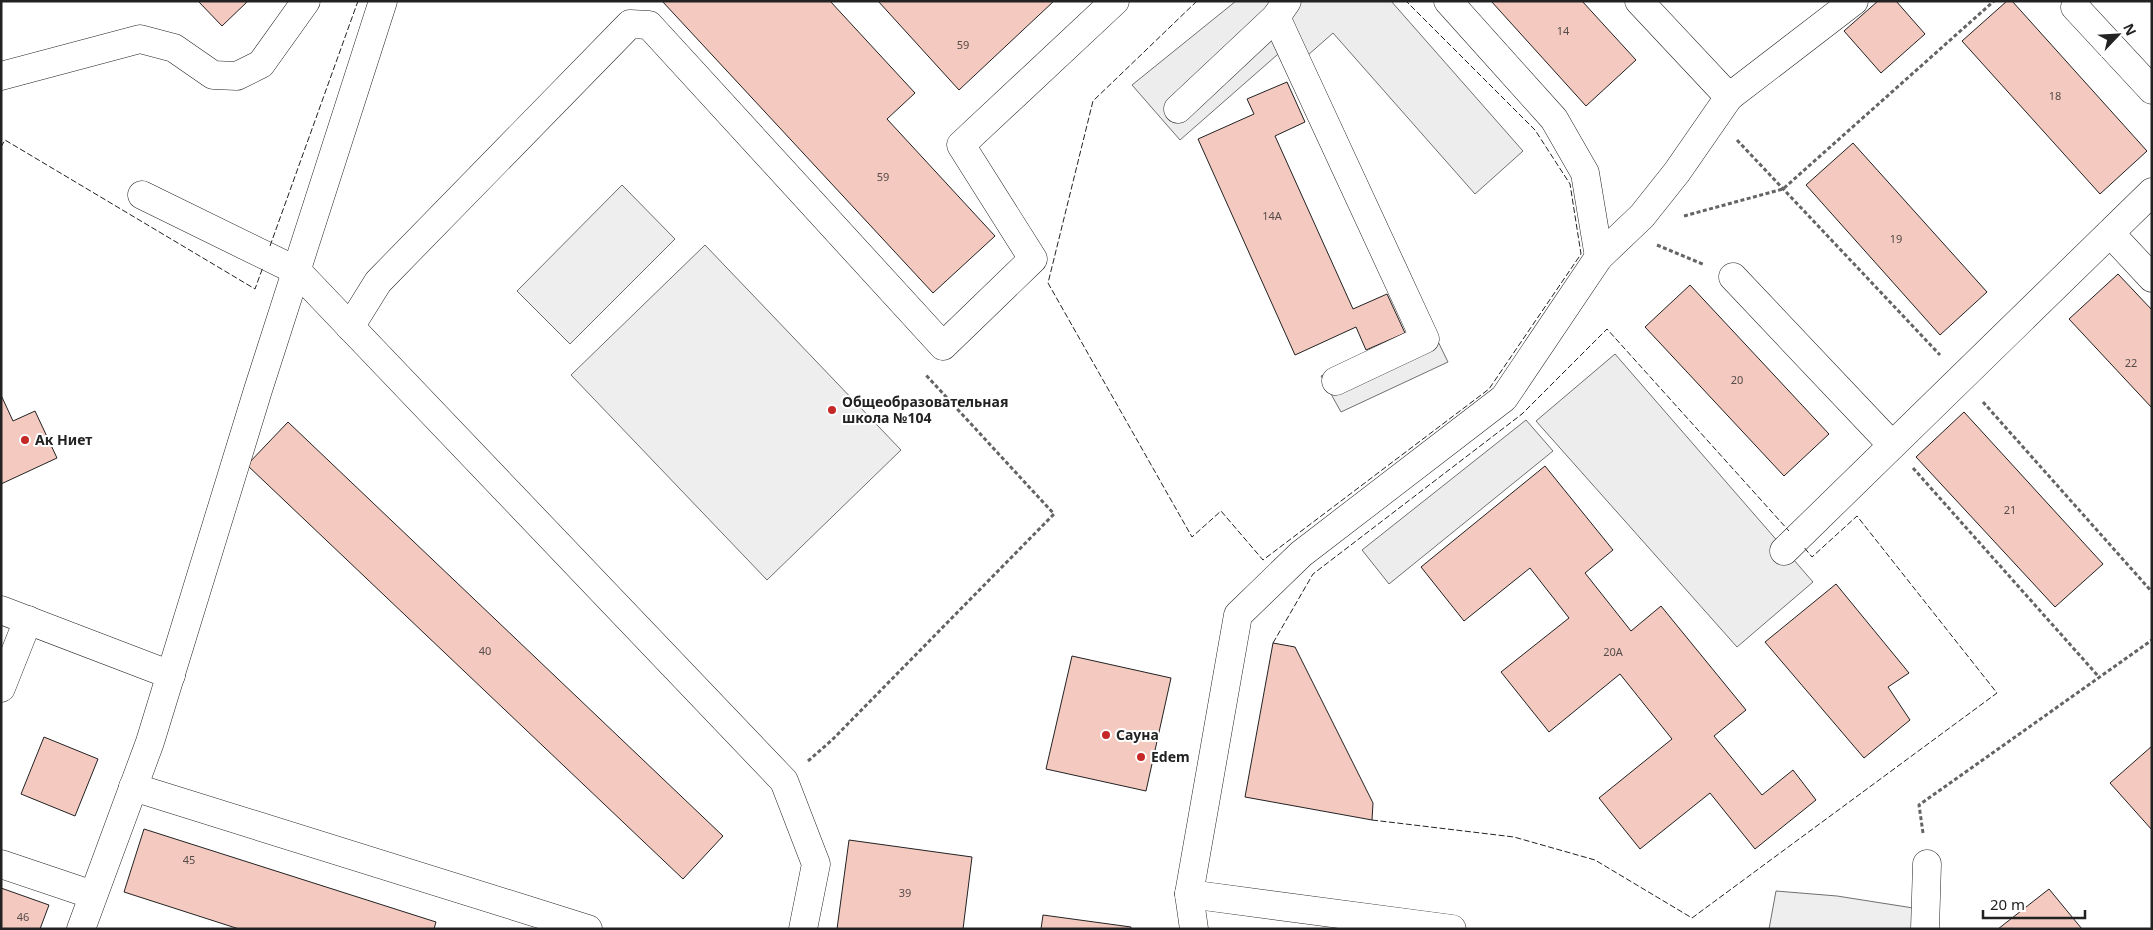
<svg xmlns="http://www.w3.org/2000/svg" width="2153" height="930" font-family="'Noto Sans',sans-serif">
<style>
.green{fill:#eee;stroke:#6f6f6f}
.parking{fill:#ededed;stroke:#6f6f6f}
.building{fill:#f3c9c0;stroke:#222}
.lines{fill:none;stroke-linecap:round;stroke-linejoin:round}
.minor-casing{stroke:#222;stroke-width:29}
.path{stroke:#646464;stroke-width:3;stroke-dasharray:4 2.5;stroke-linecap:butt}
.minor{stroke:#fff;stroke-width:28}
.fence{stroke:#222;stroke-width:1;stroke-dasharray:6 2.5;stroke-linecap:butt}
.poi-dot{fill:#c62828;stroke:#fff;stroke-width:2}
.labels{text-anchor:middle;stroke-width:4;stroke-linejoin:round;paint-order:stroke}
.number-label{font-size:11px;fill:#564c4a}
.poi-label{font-size:14px;font-weight:bold;fill:#222;stroke:#fff;text-anchor:start}
</style>
<rect width="100%" height="100%" fill="#fff"/>
<g class="green">
<path d="M622,185l53,54 -105,105 -53,-53z"/>
<path d="M705,245l196,205 -134,130 -196,-205z"/>
<path d="M1776,891l61,5 89,14 -1,19h-156z"/>
</g>
<g class="parking">
<path d="M1236,1h155l132,150 -48,43 -142,-161 -34,30 -14,-15 -105,92 -48,-55z"/>
<path d="M1429,323l19,39 -107,50 -20,-36z"/>
<path d="M1615,354l198,228 -76,65 -201,-226z"/>
<path d="M1526,420l27,31 -164,133 -27,-34z"/>
</g>
<g class="building">
<path d="M198,1h50l-26,25z"/>
<path d="M662,1h168l85,92 -28,26 108,117 -62,57z"/>
<path d="M878,1h176l-95,89z"/>
<path d="M1491,1h91l54,59 -50,46z"/>
<path d="M1878,1h18l29,33 -44,39 -37,-42z"/>
<path d="M2007,1h5l135,150 -47,43 -138,-153z"/>
<path d="M1287,82l18,40 -30,14 78,173 34,-15 18,39 -39,17 -10,-23 -61,28 -97,-216 56,-25 -7,-15z"/>
<path d="M1853,143l134,149 -47,43 -134,-150z"/>
<path d="M2118,274l34,36v98l-83,-89z"/>
<path d="M1690,285l139,149 -45,42 -139,-149z"/>
<path d="M1,395l12,26 22,-10 22,47 -56,26z"/>
<path d="M1964,412l139,152 -48,43 -139,-150z"/>
<path d="M288,422l435,414 -40,43 -436,-414z"/>
<path d="M1545,466l68,84 -28,23 46,58 30,-25 85,104 -32,26 48,59 31,-25 23,30 -61,49 -45,-56 -70,56 -41,-51 73,-59 -52,-65 -71,58 -48,-60 68,-54 -39,-50 -66,53 -43,-54z"/>
<path d="M1836,584l73,89 -21,14 22,33 -46,38 -99,-116z"/>
<path d="M1273,643l22,4 78,156 -1,17 -127,-23z"/>
<path d="M1072,656l99,22 -25,113 -100,-22z"/>
<path d="M44,737l54,22 -23,57 -54,-22z"/>
<path d="M2152,746v84l-42,-47z"/>
<path d="M144,829l292,93 -2,7h-195l-115,-37z"/>
<path d="M849,840l123,17 -9,72h-126z"/>
<path d="M1,888l48,17 -9,24h-39z"/>
<path d="M2049,889l33,40h-84z"/>
<path d="M1043,915l88,12v2h-90z"/>
</g>
<g class="lines">
<defs>
<g id="minor">
<path d="M1287,1l-11,16 149,322 -89,42"/>
<path d="M1448,1l106,118 31,54 14,84"/>
<path d="M1639,1l90,96 125,-96"/>
<path d="M2075,7l77,83"/>
<path d="M1,76l139,-37 34,9 39,27 24,1 24,-12 45,-63"/>
<path d="M1178,109l98,-92"/>
<path d="M142,195l155,76 487,510 32,83 -13,65"/>
<path d="M2110,233l42,45"/>
<path d="M1733,277l159,168"/>
<path d="M350,327l28,-45 252,-258 19,1 294,321 90,-87 -72,-114 154,-144"/>
<path d="M1784,551l368,-359"/>
<path d="M1,610l170,65"/>
<path d="M1,688l27,-68"/>
<path d="M133,787l455,142"/>
<path d="M1,864l92,31"/>
<path d="M1189,894l263,35"/>
<path d="M81,929l69,-187 108,-352 125,-389"/>
<path d="M1194,929l-5,-35 49,-279 63,-61 203,-156 95,-141 43,-41 35,-44 52,-75"/>
<path d="M1925,929l2,-65"/>
</g>
</defs>
<use href="#minor" class="minor-casing"/>
<g class="path">
<path d="M1737,140l203,215"/>
<path d="M1684,216l99,-27 211,-188"/>
<path d="M1657,245l48,20"/>
<path d="M1983,402l169,190"/>
<path d="M1913,468l186,209"/>
<path d="M808,761l24,-21 222,-226 -129,-140"/>
<path d="M1923,833l-4,-28 233,-165"/>
</g>
<use href="#minor" class="minor"/>
<g class="fence">
<path d="M1197,1l-104,100 -45,182 144,254 29,-26 42,49 226,-171 92,-135 -11,-70 -35,-54 -129,-129"/>
<path d="M1,147l4,-7 250,149 8,-22"/>
<path d="M270,246l88,-245"/>
<path d="M1273,643l40,-69 209,-160 85,-85 182,202"/>
<path d="M1372,820l142,17 81,23 97,58 305,-225 -140,-177 -45,41 -9,-11"/>
</g>
</g>
<g class="poi-dot">
<circle cx="832" cy="410" r="5"/>
<circle cx="25" cy="440" r="5"/>
<circle cx="1106" cy="735" r="5"/>
<circle cx="1141" cy="757" r="5"/>
</g>
<g class="labels">
<g class="number-label">
<text x="1563" y="35">14</text>
<text x="963" y="49">59</text>
<text x="2055" y="100">18</text>
<text x="883" y="181">59</text>
<text x="1272" y="220">14А</text>
<text x="1896" y="243">19</text>
<text x="2131" y="367">22</text>
<text x="1737" y="384">20</text>
<text x="2010" y="514">21</text>
<text x="485" y="655">40</text>
<text x="1613" y="656">20А</text>
<text x="189" y="864">45</text>
<text x="905" y="897">39</text>
<text x="23" y="921">46</text>
</g>
<g class="poi-label">
<text x="842" y="407">Общеобразовательная<tspan x="842" dy="16">школа №104</tspan></text>
<text x="35" y="445">Ак Ниет</text>
<text x="1116" y="740">Сауна</text>
<text x="1151" y="762">Edem</text>
</g>
</g>
<rect width="2153" height="930" fill="none" stroke="#222222" stroke-width="5"/>
<g transform="translate(2118 35) rotate(65)" stroke="#ffffff" stroke-width="4" paint-order="stroke">
<path d="M0-4L9 19L0 12L-9 19Z" fill="#222222"/>
<text y="-8" font-size="14" font-weight="bold" text-anchor="middle" fill="#222222">N</text>
</g>
<path d="M1983 910v8h102v-8" fill="none" stroke="#222222" stroke-width="2.5"/>
<text x="1990" y="910" font-size="15" fill="#222222" stroke="#ffffff" stroke-width="4" paint-order="stroke">20 m</text>
</svg>
